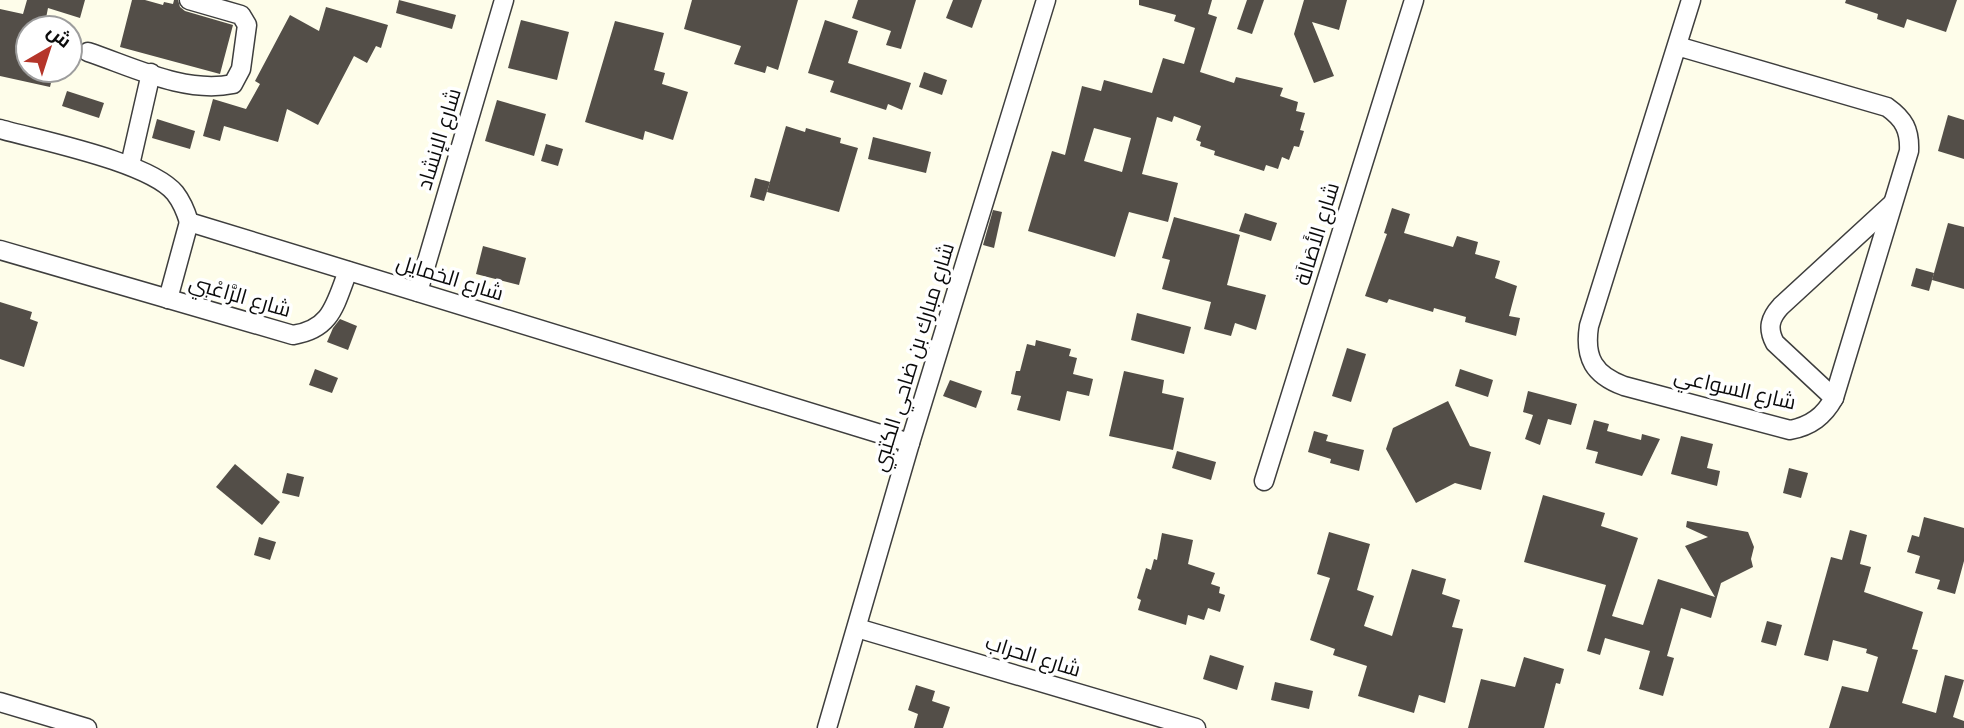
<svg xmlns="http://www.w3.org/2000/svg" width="1964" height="728" font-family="'PT Serif',Cairo,serif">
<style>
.building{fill:#534e48;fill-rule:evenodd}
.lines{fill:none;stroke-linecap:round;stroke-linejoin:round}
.minor-casing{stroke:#3e3e3e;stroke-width:21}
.minor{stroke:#fff;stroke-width:18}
.labels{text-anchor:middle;stroke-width:7;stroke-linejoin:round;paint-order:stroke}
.street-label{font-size:21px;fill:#0b0b0b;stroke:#fff}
</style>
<rect width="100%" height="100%" fill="#fefdea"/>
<g class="building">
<path d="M27,0h58l-5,18 -32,-10 -4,20h-16v42h26l-4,17 -50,-11v-67l23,5z"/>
<path d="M132,0h13l18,5 1,-3 9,2 1,-4h4l2,7 5,4 48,14 -13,49 -100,-27z"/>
<path d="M399,0l57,15 -4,14 -56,-16z"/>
<path d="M692,0h106l-20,70 -11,-4 -2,7 -31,-9 7,-18 -57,-17z"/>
<path d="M858,0h58l-15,49 -15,-4 5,-14 -39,-13z"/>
<path d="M953,0h29l-10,28 -26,-10z"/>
<path d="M1139,0h73l-4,14 9,3 -17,55 34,11 2,-6 47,11 -3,8 18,6 -2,9 9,2 -5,17 4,1 -5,16 -5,-1 -5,14 -7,-3 -4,12 -12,-4 -2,6 -50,-16 1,-4 -15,-5 1,-4 -5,-2 5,-14 -27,-10 -2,6 -15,-5 -15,57 36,9 -10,39 -39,-10 -14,45 -87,-26 24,-80 13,4 17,-69 19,5 3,-11 48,13 11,-35 21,6 11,-36 -21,-7 2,-6 -37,-10zM1094,128l37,10 -9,34 -38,-11z"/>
<path d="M1247,0h17l-12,34 -15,-5z"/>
<path d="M1304,0h43l-8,30 -27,-8 22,54 -20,7 -20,-49z"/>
<path d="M1846,0h111l-11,32 -39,-13 -3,9 -27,-9 1,-5 -33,-11z"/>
<path d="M326,7l62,18 -7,23 -5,-2 -9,17 -13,-7 -36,69 -31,-16 -9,33 -54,-16 -4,15 -17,-5 10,-37 33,10 14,-25 -5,-3 35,-66 29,16z"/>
<path d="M521,20l48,12 -12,48 -49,-12z"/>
<path d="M825,20l33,11 -10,32 63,20 -9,27 -14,-6 -2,6 -56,-18 4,-11 -26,-8z"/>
<path d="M615,21l49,12 -10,37 11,3 -3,11 26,8 -15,48 -28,-9 -2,9 -58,-18z"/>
<path d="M924,72l23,8 -5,15 -23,-8z"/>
<path d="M67,91l37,12 -5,15 -37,-12z"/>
<path d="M497,100l49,14 -12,42 -49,-15z"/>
<path d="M1948,115l16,5v39l-26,-8z"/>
<path d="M157,119l38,12 -5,18 -38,-11z"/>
<path d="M786,126l19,6 1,-4 35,10 -1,5 18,5 -19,64 -72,-20z"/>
<path d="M873,137l58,15 -5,21 -58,-14z"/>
<path d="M546,144l17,5 -5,17 -17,-5z"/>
<path d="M755,178l15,4 -6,19 -14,-4z"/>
<path d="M1392,208l18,6 -6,19 49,14 4,-11 21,6 -3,12 25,7 -5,17 22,8 -8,30 11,2 -4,18 -51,-14 1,-5 -32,-9 -1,4 -44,-13 -2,4 -22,-7 22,-62 -3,-1z"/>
<path d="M993,210l9,2 -8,36 -11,-3z"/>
<path d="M1245,213l32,10 -6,18 -32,-10z"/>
<path d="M1174,217l66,18 -13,50 39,10 -10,35 -21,-7 -4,13 -27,-7 7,-27 -49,-13 8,-29 -8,-2z"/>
<path d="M1948,223l16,4v62l-32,-9z"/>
<path d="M483,246l43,12 -7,27 -43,-11z"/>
<path d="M1916,268l18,5 -5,18 -18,-5z"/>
<path d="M0,302l32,10 -2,7 8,3 -14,45 -24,-8z"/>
<path d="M1137,313l54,14 -7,27 -53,-14z"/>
<path d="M340,319l17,7 -9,24 -21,-8 6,-14z"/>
<path d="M1036,340l35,9 -2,7 8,2 -4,16 20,5 -4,17 -22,-5 -7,30 -43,-11 4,-14 -10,-2 5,-23h4l7,-27 8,2z"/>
<path d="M1347,348l19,6 -15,48 -19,-6z"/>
<path d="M315,369l23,9 -6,15 -23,-8z"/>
<path d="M1460,369l33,11 -5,17 -33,-11z"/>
<path d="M1124,371l40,9 -2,13 22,5 -11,52 -64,-14z"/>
<path d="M950,380l32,11 -6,17 -33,-12z"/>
<path d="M1528,391l49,13 -6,21 -23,-6 -8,26 -15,-6 8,-24 -10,-3z"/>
<path d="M1448,401l22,45 21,6 -10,38 -26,-7 -39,20 -30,-54 7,-21z"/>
<path d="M1594,420l15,4 -2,7 34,9 1,-6 18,5 -18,37 -47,-13 3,-11 -12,-3z"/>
<path d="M1314,431l14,4 -2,6 38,9 -5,21 -29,-8 1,-4 -23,-7z"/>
<path d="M1681,436l32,8 -6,24 13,3 -3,15 -46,-12z"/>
<path d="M1177,451l39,11 -5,18 -39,-12z"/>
<path d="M235,464l45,38 -18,23 -46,-38z"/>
<path d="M1789,468l19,5 -7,25 -18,-5z"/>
<path d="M287,473l17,4 -5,20 -17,-4z"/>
<path d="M1543,495l62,18 -4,13 37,12 -26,78 31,9 15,-46 57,18 -30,-51 23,-9 -22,-10 1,-6 61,11 6,15 -3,12 2,8 -32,16 -10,35 -30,-10 -14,48 7,2 -11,38 -24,-7 11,-38 -45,-13 -5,17 -13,-4 19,-66 -82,-23z"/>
<path d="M1924,517l40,11v33l-9,33 -18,-5 3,-9 -25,-7 5,-17 -13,-4 5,-17 7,2z"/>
<path d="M1850,530l17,5 -7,29 11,3 -7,25 59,20 -11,37 6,1 -16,53 34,10 9,-38 19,5 -11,37 11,4v7h-135l13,-42 26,6 10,-35 -12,-4 1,-4 -34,-9 -5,21 -24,-6 27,-98 11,3z"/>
<path d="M1329,532l41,12 -13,46 17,6 -10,30 28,10 20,-67 34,10 -4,15 18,6 -8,27 11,2 -18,74 -26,-8 -5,18 -56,-17 9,-30 -34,-11 2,-6 -25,-9 20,-62 -13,-4z"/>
<path d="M1162,533l31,7 -5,24 27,9 -4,11 9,3 -1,6 6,2 -5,17 -12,-4 -4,12 -16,-5 -2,10 -48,-15 3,-10 -4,-2 9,-30 5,2 3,-11 3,1z"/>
<path d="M259,537l17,5 -6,18 -16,-5z"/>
<path d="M1767,621l15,4 -6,21 -15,-4z"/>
<path d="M1210,655l34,11 -7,24 -34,-11z"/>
<path d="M1524,657l40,12 -4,15 -4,-1 -12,45h-76l13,-49 34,8z"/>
<path d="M1275,682l38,9 -4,18 -38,-9z"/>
<path d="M916,685l19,6 -3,10 18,6 -7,21h-29l4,-14 -10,-4z"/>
</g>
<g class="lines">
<defs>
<g id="minor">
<path d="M1677,46l210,61c17,12 23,23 22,44l-75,247c-10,18 -23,28 -44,32l-166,-44c-30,-11 -40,-28 -35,-60l102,-326"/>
<path d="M88,52c45,15 97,42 145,32l8,-15 6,-44 -6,-10 -52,-15"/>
<path d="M0,129c42,12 149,33 175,64 7,9 11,19 14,29"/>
<path d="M130,165l21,-92"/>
<path d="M189,222l721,221"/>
<path d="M0,250l293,85c39,-6 42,-31 55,-64"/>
<path d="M418,292l86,-292"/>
<path d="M168,299l21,-77"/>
<path d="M1834,398l-59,-55c-8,-15 -5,-25 6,-37l111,-102"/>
<path d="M1264,481l150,-481"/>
<path d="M857,628l339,100"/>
<path d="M0,702l87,26"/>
<path d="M827,728l83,-285 136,-443"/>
</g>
</defs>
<use href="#minor" class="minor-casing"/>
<use href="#minor" class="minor"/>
</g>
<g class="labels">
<g class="street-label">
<text transform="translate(439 139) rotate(-73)" y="7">شارع الإنشاد</text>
<text transform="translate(1317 234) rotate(-73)" y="7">شارع الأَصَالَة</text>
<text transform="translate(450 278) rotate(17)" y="7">شارع الخمايل</text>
<text transform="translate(240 296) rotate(16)" y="7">شارع الرَّاعْبِي</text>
<text transform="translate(913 357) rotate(-73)" y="7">شارع مبارك بن ضاحي الكتبي</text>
<text transform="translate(1735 389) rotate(13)" y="7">شارع السواعي</text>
<text transform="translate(1033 656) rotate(17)" y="7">شارع الحراب</text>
</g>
</g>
<g transform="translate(49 49) rotate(39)"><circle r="33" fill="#ffffff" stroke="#9d9d9d" stroke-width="2"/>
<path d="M0-5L12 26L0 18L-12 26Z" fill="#b5352a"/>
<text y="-10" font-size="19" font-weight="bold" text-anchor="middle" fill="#0b0b0b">ش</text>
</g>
</svg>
